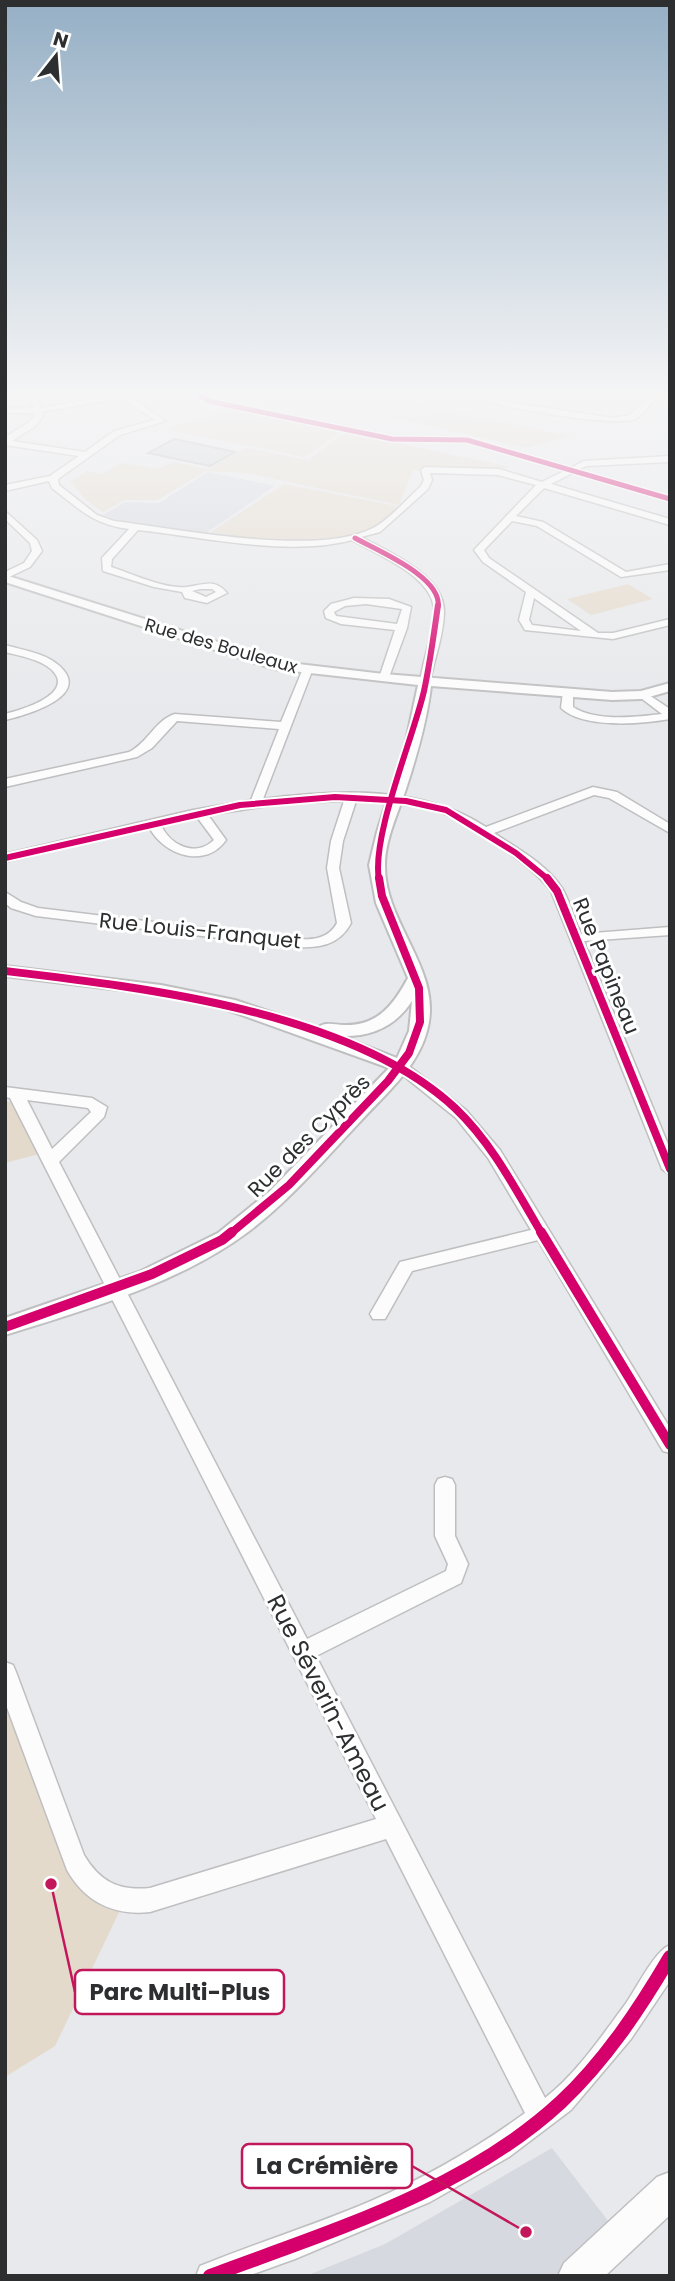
<svg xmlns="http://www.w3.org/2000/svg" width="675" height="2281" font-family="Poppins,sans-serif">
<style>
.built{fill:#d7d9e1}
.green{fill:#e4dacc}
.building{fill:#d0d2d9;stroke:#b6b7b9;stroke-width:2}
.lines{fill:none;stroke-linecap:round;stroke-linejoin:round}
.minor-casing{stroke:#bfbfc1;stroke-width:3}
.tertiary-casing{stroke:#bfbfc1;stroke-width:4}
.secondary-casing{stroke:#bfbfc1;stroke-width:3}
.minor{fill:#fcfcfc;fill-rule:evenodd}
.tertiary{fill:#fcfcfc;fill-rule:evenodd}
.secondary{fill:#fcfcfc;fill-rule:evenodd}
.cycleway-far4-casing{stroke:#fff;stroke-width:8}
.cycleway-far3-casing{stroke:#fff;stroke-width:10}
.cycleway-far2-casing{stroke:#fff;stroke-width:12}
.cycleway-far1-casing{stroke:#fff;stroke-width:15}
.cycleway-casing{stroke:#fff;stroke-width:18}
.cycleway-far4{stroke:#d6006c;stroke-width:5}
.cycleway-far3{stroke:#d6006c;stroke-width:6}
.cycleway-far2{stroke:#d6006c;stroke-width:8}
.cycleway-far1{stroke:#d6006c;stroke-width:10}
.cycleway{stroke:#d6006c;stroke-width:14}
.labels{text-anchor:middle;stroke-width:6;stroke-linejoin:round;paint-order:stroke}
.far-street-label{font-size:18px;fill:#2d2e2f;stroke:#fff}
.street-label{font-size:21px;fill:#2d2e2f;stroke:#fff}
.near-street-label{font-size:24px;fill:#2d2e2f;stroke:#fff}
.leader{fill:none;stroke:#c2185b;stroke-width:2.5}
.callout-dot{fill:#c2185b;stroke:#fff;stroke-width:2.5}
.callout{fill:#fff;stroke:#c2185b;stroke-width:2.5}
.callout-label{font-size:23px;text-anchor:middle;font-weight:bold;fill:#2d2e2f}
</style>
<rect width="100%" height="100%" fill="#e8e9ec"/>
<g class="built">
<path d="M208,472l67,14 -69,47 -80,-10 -23,-8 23,-13 33,1z"/>
<path d="M552,2148l60,78 -55,50h-251l79,-32z"/>
</g>
<g class="green">
<path d="M292,395h104l38,13 136,28 -42,12z"/>
<path d="M227,410l115,21 -38,26 -141,-28z"/>
<path d="M346,432l164,35 -15,4 -82,-1 -14,35 -153,-32 -40,-2 -49,29h-33l-21,12 -17,-12 -15,-18 16,-11 14,3 21,-11 37,6 14,-7 35,7 37,-21 63,12z"/>
<path d="M284,484l118,23c-56,56 -121,35 -191,25z"/>
<path d="M628,584l25,15 -62,16 -24,-16z"/>
<path d="M5,1101l19,4 19,48 -38,10z"/>
<path d="M5,1680l65,184 53,40 -68,142 -50,31z"/>
</g>
<path class="building" d="M174,439l61,13 -25,14 -62,-13z"/>
<g class="lines">
<defs>
<g id="minor">
<path d="M29,395h8l4,13 72,-13h14l38,26 -45,14 -62,44 1,6 38,30 17,6c64,8 203,36 259,7 15,-7 35,-30 48,-42l3,-6 -3,-10 4,-3 74,2 43,13 42,-21 86,-5v6l-84,4 -35,18 119,35v6l-126,-37 -28,28 27,6 83,50 44,-8v6l-49,7 -84,-51 -25,-5 -28,29 5,8 109,75h15l57,-14v6l-57,14 -88,-9 -6,-10 7,-28 -43,-30 -9,-12 62,-65 -38,-10 -68,-2 2,7 -4,9 -48,43 -19,5c27,15 83,38 83,74 0,24 -10,48 -14,71l-5,3 -5,-3c3,-23 13,-46 14,-70 1,-35 -56,-57 -82,-72 -63,17 -149,-3 -214,-10l-26,29 -1,8c22,7 52,22 76,20 17,-2 27,-9 40,6l-20,10 -22,-5 -3,-6 -28,-5 -51,-16 -1,-13 27,-29c-35,-4 -50,-20 -77,-41l-3,-7 -44,10v-6l45,-9 29,-20 -74,-11v-8l23,-14 7,-7 -1,-3h-29v-4l28,-1zM121,398l34,22 -41,11 -29,21 -73,-11 22,-14 9,-11 -1,-4zM200,589h12l4,3 -10,5 -14,-6zM534,598l47,33 -49,-6 -3,-5z"/>
<path d="M470,395h10l15,5 118,18 17,-3 21,-20 7,1c-6,7 -15,19 -23,23 -18,9 -147,-13 -165,-24z"/>
<path d="M5,511l32,29 5,11 -12,16 -25,12v-7l19,-9 8,-12 -2,-8 -25,-24z"/>
<path d="M354,598l35,1 22,8 -4,21 -19,52 -9,-2 16,-48 -54,-6 -15,-6 -2,-7 7,-7zM366,604l36,5 -5,15 -61,-8 -2,-4 11,-6z"/>
<path d="M5,645c17,5 39,8 52,19 39,31 -30,51 -52,56v-6c16,-4 71,-20 47,-44 -12,-11 -32,-14 -47,-18z"/>
<path d="M307,668l5,3 -49,128c74,-10 159,-14 223,28l107,-40 24,5 53,32v9l-61,-35 -15,-3 -100,38c24,16 52,31 68,55 8,14 13,31 19,46l89,-7v8l-86,6 86,208v26l-8,-6 -111,-278c-20,-27 -87,-73 -120,-82 -24,-6 -50,-6 -75,-8l-13,40 -4,27 12,55c-12,23 -33,25 -57,24l-258,-31 -25,-8 -6,-5v-11l16,10 17,6 256,31c17,1 34,1 43,-16l-10,-55 4,-27 13,-40 -56,2 -80,12 18,25c-20,29 -62,16 -77,-13l-144,35v-8l188,-44 58,-10 28,-71 -102,-8 -25,27 -15,9 -132,30v-8l124,-27c19,-9 26,-32 46,-38l106,8 21,-51zM197,817l17,23c-19,18 -44,5 -53,-15z"/>
<path d="M568,689l5,3v15c23,15 63,10 89,7l-25,-19 9,-2 24,16v10c-28,5 -87,10 -109,-11l2,-16z"/>
<path d="M400,1061l5,2 61,47 34,40 170,278v25l-7,-2 -125,-211 -126,31 -27,48h-12l-3,-5 30,-52 131,-32 -43,-72 -32,-40 -61,-49 -2,-3z"/>
<path d="M5,1087l87,11 15,9 -3,10 -45,45 248,477 139,-68 2,-7 -13,-28v-51l3,-6 7,-2 7,2 3,6v51l13,28 -7,19 -145,73 229,442c31,-24 56,-61 79,-92 12,-16 30,-55 46,-61v36l-39,58 -60,71 -62,47 -79,45 -135,57 -47,17h-52l4,-10c56,-23 115,-41 171,-65 55,-24 106,-53 154,-88l-139,-274 -236,73c-36,4 -65,-10 -83,-42l-62,-168v-40l8,3 3,7 68,183c16,27 35,36 66,33l226,-69 -366,-721 -5,-1zM27,1100l61,8 3,4 -39,37z"/>
</g>
<g id="tertiary">
<path d="M638,395l32,1v6z"/>
<path d="M5,575l276,87 103,12 228,18 29,-1 29,-8v8l-28,8 -30,1 -181,-14c-4,35 -14,69 -25,103 -8,24 -21,51 -21,76 -1,60 59,105 42,166 -10,38 -44,65 -69,93 -35,37 -69,77 -110,108 -70,52 -160,77 -243,103v-17l134,-46 79,-39 52,-42 119,-123 -164,-59 -64,-14 -156,-19v-10l156,19 74,15 83,28c7,-7 16,-3 26,-3 33,1 49,-19 64,-47l-32,-75 -7,-38 8,-33 29,-91 12,-56 -144,-16 -269,-87zM412,1001l-3,30 -12,27 -56,-22c30,1 54,-9 71,-35z"/>
</g>
<path id="secondary" d="M670,2172v43l-65,61h-47l6,-13 93,-86z"/>
</defs>
<use href="#minor" class="minor-casing"/>
<use href="#tertiary" class="tertiary-casing"/>
<use href="#secondary" class="secondary-casing"/>
<use href="#minor" class="minor"/>
<use href="#tertiary" class="tertiary"/>
<use href="#secondary" class="secondary"/>
<defs>
<g id="cycleway-far4">
<path d="M199,395l9,6 184,38 75,1 203,59"/>
<path d="M355,538c21,12 88,39 83,69"/>
</g>
<g id="cycleway-far3">
<path d="M5,858l235,-53 95,-8 71,4 40,9 70,43 33,27"/>
<path d="M379,880c-8,-44 34,-141 45,-189 6,-28 10,-57 14,-86"/>
</g>
<g id="cycleway-far2">
<path d="M547,878l10,13 113,278"/>
<path d="M5,971c136,16 346,40 450,137 37,35 61,82 87,126"/>
<path d="M230,1234l59,-49 99,-104 21,-28 11,-31 -1,-34 -37,-92 -3,-18"/>
</g>
<g id="cycleway-far1">
<path d="M541,1232l129,213"/>
<path d="M5,1327l147,-53 70,-34 10,-8"/>
</g>
<path id="cycleway" d="M210,2276c120,-45 255,-85 351,-174 44,-41 79,-94 109,-145"/>
</defs>
<use href="#cycleway-far4" class="cycleway-far4-casing"/>
<use href="#cycleway-far3" class="cycleway-far3-casing"/>
<use href="#cycleway-far2" class="cycleway-far2-casing"/>
<use href="#cycleway-far1" class="cycleway-far1-casing"/>
<use href="#cycleway" class="cycleway-casing"/>
<use href="#cycleway-far4" class="cycleway-far4"/>
<use href="#cycleway-far3" class="cycleway-far3"/>
<use href="#cycleway-far2" class="cycleway-far2"/>
<use href="#cycleway-far1" class="cycleway-far1"/>
<use href="#cycleway" class="cycleway"/>
</g>
<linearGradient id="sky" x2="0" y2="1"><stop stop-color="#95afc5"/><stop offset="0.55" stop-color="#f5f5f6"/><stop offset="1" stop-color="#f5f5f6" stop-opacity="0"/></linearGradient>
<rect width="675" height="714" fill="url(#sky)"/>
<g class="labels">
<g class="far-street-label">
<text transform="translate(221 646) rotate(16)" y="6">Rue des Bouleaux</text>
</g>
<g class="street-label">
<text transform="translate(200 931) rotate(6)" y="7">Rue Louis-Franquet</text>
<text transform="translate(606 966) rotate(68)" y="7">Rue Papineau</text>
<text transform="translate(309 1136) rotate(-45)" y="7">Rue des Cyprès</text>
</g>
<g class="near-street-label">
<text transform="translate(328 1703) rotate(63)" y="8">Rue Séverin-Ameau</text>
</g>
</g>
<path class="leader" d="M51 1884L75 1992M526 2232L412 2166"/>
<g class="callout-dot">
<circle cx="51" cy="1884" r="7"/>
<circle cx="526" cy="2232" r="7"/>
</g>
<g class="callout">
<rect x="75" y="1970" width="209" height="44" rx="7"/>
<rect x="242" y="2144" width="170" height="44" rx="7"/>
</g>
<g class="callout-label">
<text x="180" y="2000">Parc Multi-Plus</text>
<text x="327" y="2174">La Crémière</text>
</g>
<rect width="675" height="2281" fill="none" stroke="#2d2e2f" stroke-width="14"/>
<g transform="translate(56 56) rotate(17)" stroke="#ffffff" stroke-width="5" paint-order="stroke">
<path d="M0-5L12 26L0 18L-12 26Z" fill="#2d2e2f"/>
<text y="-10" font-size="19" font-weight="bold" text-anchor="middle" fill="#2d2e2f">N</text>
</g>
</svg>
